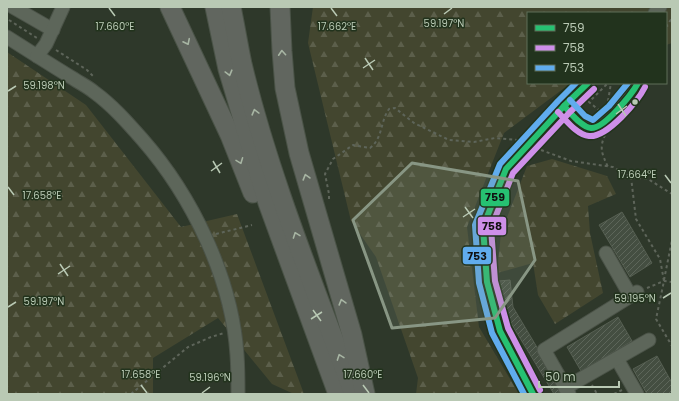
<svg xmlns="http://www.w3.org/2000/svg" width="679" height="401" font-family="Poppins,sans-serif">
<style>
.forest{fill:url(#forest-firs)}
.building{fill:url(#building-hatch);stroke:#565f52}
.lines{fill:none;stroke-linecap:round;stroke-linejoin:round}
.minor-casing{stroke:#4b5348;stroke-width:15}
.highway-casing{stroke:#4a5347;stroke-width:21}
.path{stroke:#5e655a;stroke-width:2;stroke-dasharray:3 3;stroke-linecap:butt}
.minor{stroke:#5d665a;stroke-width:13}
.highway{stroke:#61665f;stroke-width:19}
.bus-1-casing{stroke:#22331d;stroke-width:9}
.bus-2-casing{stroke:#22331d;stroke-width:9}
.bus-3-casing{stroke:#22331d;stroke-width:9}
.bus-1{stroke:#26c172;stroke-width:6}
.bus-2{stroke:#ce8fe9;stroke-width:6}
.bus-3{stroke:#60acee;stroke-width:6}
.oneway{stroke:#a7b5a3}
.marked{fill:#889684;fill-opacity:0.2;stroke:#889684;stroke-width:3;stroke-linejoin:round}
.ticks{fill:none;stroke:#b9c9b4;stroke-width:1.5}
.bus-dot{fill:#b9c9b4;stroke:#22331d;stroke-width:1.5}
.ticks-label{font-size:10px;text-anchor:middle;fill:#b9c9b4;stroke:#22331d;stroke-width:3;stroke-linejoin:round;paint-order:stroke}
.line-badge{stroke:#22331d;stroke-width:1.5}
.pale-badge-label{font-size:11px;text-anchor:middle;font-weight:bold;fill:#111}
</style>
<defs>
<pattern id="forest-firs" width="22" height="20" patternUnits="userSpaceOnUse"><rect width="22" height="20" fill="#43462f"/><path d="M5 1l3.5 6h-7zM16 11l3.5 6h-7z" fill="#5c5f4b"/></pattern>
<pattern id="building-hatch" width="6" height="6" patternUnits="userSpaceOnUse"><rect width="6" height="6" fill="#444e41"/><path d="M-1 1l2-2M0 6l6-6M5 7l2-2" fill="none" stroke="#5d665a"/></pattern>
</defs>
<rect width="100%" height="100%" fill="#2e382a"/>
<g class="forest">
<path d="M313,7h359v36l-6,2v-32h-138v70h43l-67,50 -37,94 12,100 40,67h-103l2,-16 -42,-121 -25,-36 -43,-178z"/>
<path d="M7,52l79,53 95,122 56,-13 67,180h-10l-22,-10 -54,-66 -65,40v36h-146z"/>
<path d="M552,159l55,17 9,18 -28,12 2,27 13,60 -48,31 -17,-29 -5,-32 -36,10 4,-40 26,-67z"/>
</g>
<g class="building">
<path d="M622,212l30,51 -22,14 -31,-52z"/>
<path d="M510,280l3,27 50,84 -6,3h-3l-51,-84 -4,-29z"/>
<path d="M618,317l14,24 -51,30 -14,-24z"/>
<path d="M657,356l15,27v11h-25l-14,-25z"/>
</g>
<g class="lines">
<defs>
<g id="minor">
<path d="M13,7l40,23"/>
<path d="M655,13l5,-6"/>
<path d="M7,37c22,14 44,28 67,42 6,4 14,8 20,13 18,13 33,30 48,47 50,57 90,139 95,216 1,13 1,26 1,39"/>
<path d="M37,56l9,-12 17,-37"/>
<path d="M564,106c6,6 18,20 26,22 12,3 39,-33 47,-43l1,-2"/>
<path d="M606,253l24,42"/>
<path d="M617,359l20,35"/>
<path d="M565,388l84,-48"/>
<path d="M533,394l-33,-63 -13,-49 -4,-55 23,-58 58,-63 24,-23"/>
<path d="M569,394l-25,-44 93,-58"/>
</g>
<g id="highway">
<path d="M170,7l60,128 23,58"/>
<path d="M215,7l13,62 40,134 70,191"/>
<path d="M231,7c4,19 7,38 11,57 27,113 72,221 112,330"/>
<path d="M280,7l2,44 3,37 14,65 53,182 13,59"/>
</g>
</defs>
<use href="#minor" class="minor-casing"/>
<use href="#highway" class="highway-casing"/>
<g class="path">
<path d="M9,20l28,18"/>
<path d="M666,27l6,-9"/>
<path d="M56,50l31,20 6,6"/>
<path d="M608,101l3,-18"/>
<path d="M600,111l-11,-9 19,-19"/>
<path d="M605,135c-6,13 -3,19 3,32"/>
<path d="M541,150l30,11 42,6 18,10 17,2 24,15"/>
<path d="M631,177l5,42 24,40 4,22 -8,38 16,27"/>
<path d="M329,199v-5l-4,-20 8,-15 20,-14 17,3c13,-10 10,-26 19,-39l6,-1 19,15 35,17 25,2 21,-4 22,2"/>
<path d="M216,234l36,-9"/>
<path d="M664,280l8,-40"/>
<path d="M647,288l17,-7 8,1"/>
<path d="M592,385l5,9"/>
<path d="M131,394l57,-47 23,-10 13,-4"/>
<path d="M614,394l8,-4"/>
</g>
<use href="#minor" class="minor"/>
<use href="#highway" class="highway"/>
<defs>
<g id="bus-1">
<path d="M564,106c7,7 17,21 27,22 13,1 41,-34 47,-45"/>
<path d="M533,394l-33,-63 -13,-49 -4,-55 23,-58 58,-63 24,-23"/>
</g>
<g id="bus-2">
<path d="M558,112c8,8 19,23 31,24 18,2 49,-35 56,-49"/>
<path d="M540,390l-32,-62 -13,-47 -4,-53 22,-55 57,-61 24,-23"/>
</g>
<g id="bus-3">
<path d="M570,100l15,16 8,4 16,-14 19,-23"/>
<path d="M524,394l-32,-61 -13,-50 -4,-58 25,-61 58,-63 18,-18"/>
</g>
</defs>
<use href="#bus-1" class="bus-1-casing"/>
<use href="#bus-2" class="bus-2-casing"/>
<use href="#bus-3" class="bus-3-casing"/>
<use href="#bus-1" class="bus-1"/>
<use href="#bus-2" class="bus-2"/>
<use href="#bus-3" class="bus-3"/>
</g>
<defs><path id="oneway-chevron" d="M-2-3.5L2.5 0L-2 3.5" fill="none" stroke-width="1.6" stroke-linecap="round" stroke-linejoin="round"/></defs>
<g class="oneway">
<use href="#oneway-chevron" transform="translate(187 42) rotate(64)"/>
<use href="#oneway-chevron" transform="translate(282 53) rotate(-94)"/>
<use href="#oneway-chevron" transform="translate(229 73) rotate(75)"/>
<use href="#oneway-chevron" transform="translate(255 112) rotate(-105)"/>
<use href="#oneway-chevron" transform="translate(240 161) rotate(69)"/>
<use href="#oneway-chevron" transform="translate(306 177) rotate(-106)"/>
<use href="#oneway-chevron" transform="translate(296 235) rotate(-110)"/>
<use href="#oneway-chevron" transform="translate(342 302) rotate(-106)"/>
<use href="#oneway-chevron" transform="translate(340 357) rotate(-110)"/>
</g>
<path class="marked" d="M412,163l106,18 17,79 -40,58 -103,10 -39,-108z"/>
<path class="ticks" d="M109,8l6,8M331,8l6,8M444,14l8,-6M365,58l8,12M363,68l12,-8M8,91l8,-5M618,104l8,12M616,114l11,-8M213,161l7,12M211,171l11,-8M665,175l6,8M8,187l6,8M465,207l8,11M463,217l12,-8M60,264l8,12M58,274l12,-8M663,298l8,-5M8,307l8,-5M313,310l8,11M311,319l11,-7M141,385l6,8M363,385l6,8M202,393l8,-6"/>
<circle class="bus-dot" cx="635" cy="102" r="3.5"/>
<g class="ticks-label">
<text x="444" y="27">59.197°N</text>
<text x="115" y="30">17.660°E</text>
<text x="337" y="30">17.662°E</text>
<text x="44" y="89">59.198°N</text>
<text x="637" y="178">17.664°E</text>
<text x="42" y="199">17.658°E</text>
<text x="635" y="302">59.195°N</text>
<text x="44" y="305">59.197°N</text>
<text x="141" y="378">17.658°E</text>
<text x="363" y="378">17.660°E</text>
<text x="210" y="381">59.196°N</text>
</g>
<g class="line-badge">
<rect x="480" y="188" width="30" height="19" rx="4" fill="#26c172"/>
<rect x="477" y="216" width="30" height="20" rx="4" fill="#ce8fe9"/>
<rect x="462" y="246" width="30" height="19" rx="4" fill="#60acee"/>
</g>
<g class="pale-badge-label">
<text x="495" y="201">759</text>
<text x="492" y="230">758</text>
<text x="477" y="260">753</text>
</g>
<rect width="679" height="401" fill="none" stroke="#b9c9b4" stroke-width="16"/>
<rect x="527" y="12" width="140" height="72" fill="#22331d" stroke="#5e6f59"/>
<rect x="535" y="25" width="20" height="6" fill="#26c172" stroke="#5e6f59"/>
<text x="563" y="32" font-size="12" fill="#b9c9b4">759</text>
<rect x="535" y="45" width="20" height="6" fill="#ce8fe9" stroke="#5e6f59"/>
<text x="563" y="52" font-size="12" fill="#b9c9b4">758</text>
<rect x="535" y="65" width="20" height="6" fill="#60acee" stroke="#5e6f59"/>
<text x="563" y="72" font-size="12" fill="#b9c9b4">753</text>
<path d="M539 381v6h80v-6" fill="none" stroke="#b9c9b4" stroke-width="2"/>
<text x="545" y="381" font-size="12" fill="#b9c9b4" stroke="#22331d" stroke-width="3" paint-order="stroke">50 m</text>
</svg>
